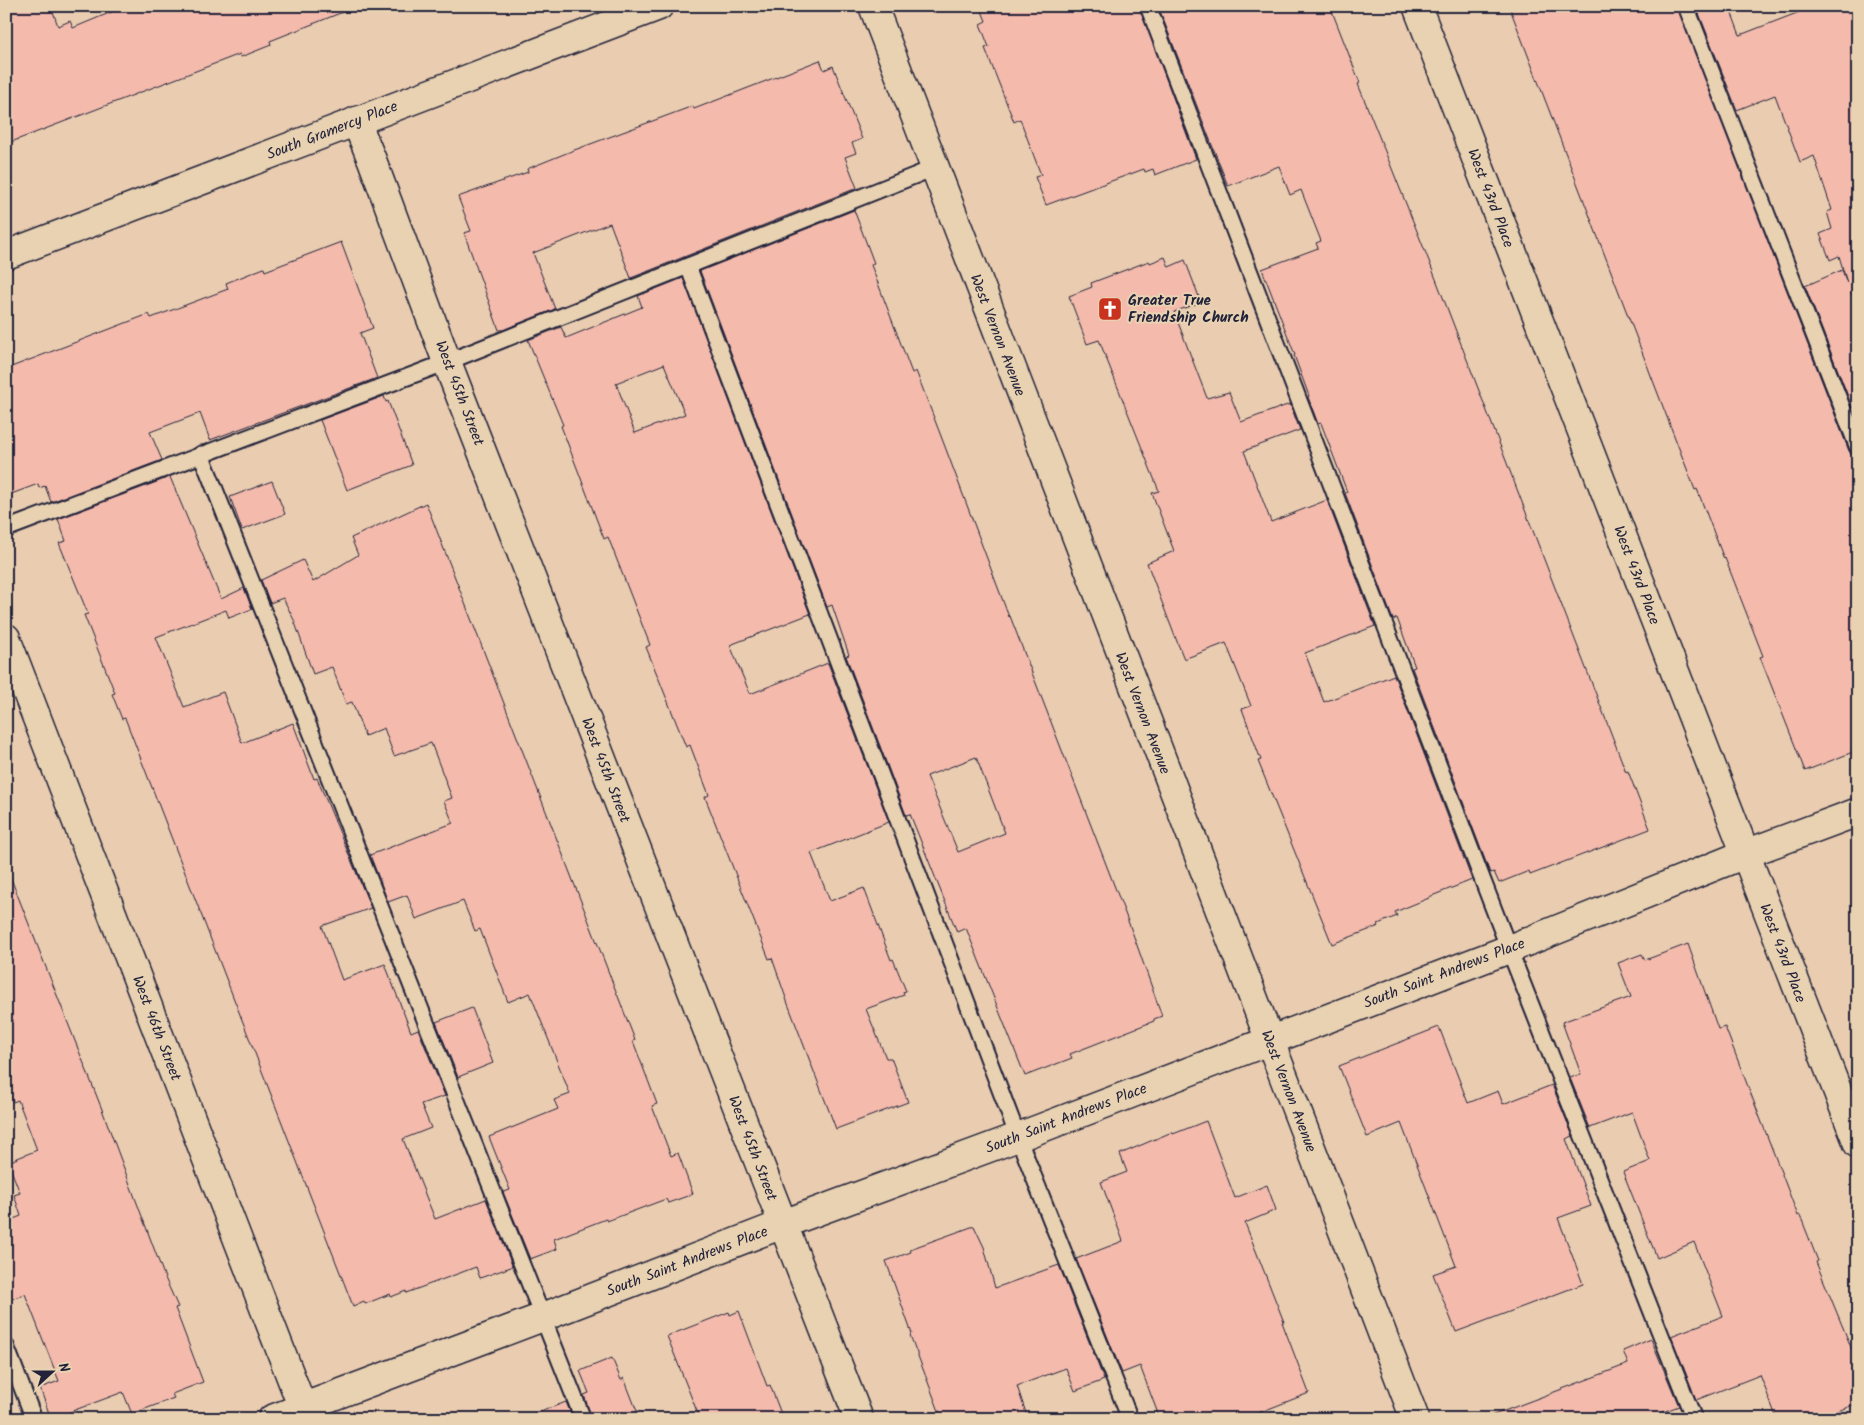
<svg xmlns="http://www.w3.org/2000/svg" width="1864" height="1425" font-family="Kalam,sans-serif">
<style>
.building{fill:#f4baac;stroke:#22223b;fill-rule:evenodd}
.lines{fill:none;stroke-linecap:round;stroke-linejoin:round}
.service-casing{stroke:#22223b;stroke-width:19}
.minor-casing{stroke:#22223b;stroke-width:31}
.tertiary-casing{stroke:#22223b;stroke-width:31}
.secondary-casing{stroke:#22223b;stroke-width:31}
.service{stroke:#e8d2b1;stroke-width:15}
.minor{stroke:#e8d2b1;stroke-width:28}
.tertiary{stroke:#e8d2b1;stroke-width:28}
.secondary{stroke:#e8d2b1;stroke-width:28}
.labels{text-anchor:middle;stroke-width:4;stroke-linejoin:round;paint-order:stroke}
.street-label{font-size:15px;fill:#22223b;stroke:#e8d2b1}
.poi-label{font-size:15px;font-weight:bold;fill:#22223b;stroke:#e8d2b1;text-anchor:start}
</style>
<rect width="100%" height="100%" fill="#eacdb0"/>
<filter id="ink" filterUnits="userSpaceOnUse"><feTurbulence type="fractalNoise" baseFrequency=".02" numOctaves="2"/><feDisplacementMap in="SourceGraphic" scale="10" xChannelSelector="R" yChannelSelector="G"/><feConvolveMatrix kernelMatrix="1 2 1 2 8 2 1 2 1" color-interpolation-filters="sRGB"/></filter>
<g filter="url(#ink)">
<g class="building">
<path d="M6,6h45l7,20 12,-5 3,7 53,-22 227,2 -83,33 1,4 -30,12 -1,-3 -234,90z"/>
<path d="M980,6h159l57,153 -41,16 -2,-6 -8,3 -1,-3 -98,36 -11,-28 6,-2 -21,-56 -6,3 -29,-74 4,-1 -9,-23 6,-3z"/>
<path d="M1158,6h172l30,77 -2,1 71,177 197,511 2,-1 22,58 -120,46 -1,-4 -30,12 -5,-11 -4,1 -78,-205 3,-1 -18,-49 -4,2 -48,-127 2,-1 -26,-69 -3,1 -10,-27 1,-1 -15,-41h1l-33,-86 56,-21 -2,-5 5,-2 -20,-51 -11,5 -11,-29 -51,20z"/>
<path d="M1509,6h168l172,445 4,5 5,1v293l-53,21 -45,-114 3,-1 -38,-98 -1,1 -27,-70 -2,1z"/>
<path d="M1696,6h33l11,29 75,-29h43v286l-7,1 7,16v113l-53,-136 37,-16 5,13 -8,-27 -9,4 -10,-26 12,-5 -5,-17 5,-2 -18,-54 -14,6 -25,-67 -38,15z"/>
<path d="M820,60l4,10 9,-4 29,73 -10,4 4,10 -11,4 12,31 -226,90 -21,-55 -77,30 22,56 -52,21h-4l-35,-97 7,-2 -13,-34 70,-25 -1,-3 42,-17 124,-46 1,3z"/>
<path d="M854,210l20,53 -3,2 41,108 4,-2 28,73 65,173 1,-1 123,318 29,82 -8,3v2l-84,33 2,4 -47,18 -59,-148 -9,4 -47,-118 -4,1 -60,-159 3,-1 -17,-50 -5,2 -127,-336zM976,757l29,76 -47,19 -31,-76z"/>
<path d="M341,242l32,86 -13,5 17,45 -167,62 -10,-27 -50,19 12,28 -111,42 -6,-16 -6,2 -1,-4 -32,12v-127l143,-55 2,4 77,-29 -2,-6 38,-15 1,3z"/>
<path d="M1165,257l4,10 16,-7 16,42 -27,10 33,86 22,-6 12,30 49,-18 10,26 -56,21 27,71 56,-22 48,126 -70,27 19,49 70,-27 78,205 -43,17v1l-34,14 2,4 -19,8 1,2 -47,18 -74,-183 3,-1 -19,-51 9,-3 -25,-63 -42,16 -10,-25 -27,-71 27,-12 -22,-58 7,-2 -60,-151 -12,4 -18,-48 23,-9 -1,-4 58,-22 1,2z"/>
<path d="M683,278l127,336 -80,31 20,49 78,-31 61,159 -78,31 19,48 34,-13 27,72 2,-1 13,32 -3,1 1,3 -38,14 20,49h5l17,44 -72,27 -48,-125 -16,-46 -3,1 -64,-162 4,-2 -19,-50 -4,2 -40,-100 4,-2 -42,-108 -4,2 -43,-113 2,-1 -35,-85 33,-13 5,11 76,-31 -4,-11zM664,364l21,50 -50,19 -19,-50z"/>
<path d="M384,396l2,6 2,-1 24,64 -65,25 -27,-70z"/>
<path d="M170,477l51,122 23,-11 8,21 -23,9 -3,-8 -70,27 28,70 39,-15 19,51 51,-20 21,56 3,-1 54,130 -49,18 20,54 43,-16 26,68 7,-3 27,67 -24,8 10,24 -28,11 32,80 51,-20 26,66 -1,2 -31,11 -4,-11 -70,26v-2l-15,6 -1,-3 -25,10 -1,-3 -11,5 -228,-588 -3,1 -10,-25 3,-1 -31,-78 4,-1 -29,-71 7,-2 -8,-22z"/>
<path d="M272,481l13,33 -43,16 -12,-33z"/>
<path d="M426,503l209,537 -2,1 24,63 -5,2 19,50 7,-3 15,41 -25,9 -2,-4 -59,22 -1,-2 -52,20 3,10 -27,10 -27,-67 7,-2 -21,-53 69,-28 -4,-9 16,-6 -40,-101 -22,9 -28,-73 -5,2 -12,-30 -47,18 -9,-24 -19,7 -18,-47 83,-32 -9,-22 8,-3 -21,-55 -37,13 -10,-28 -19,8 -13,-34 -6,2 -14,-37 -19,7 -19,-54 -11,-22 -13,5 -9,-23 42,-20 10,22 45,-27 -7,-17z"/>
<path d="M6,871h2l95,241 62,166 13,29 -3,1 28,74 -31,12 2,4 -42,16 -9,-22 -72,27 -11,-31 19,-7 -34,-87 -19,7v-79l15,-6 -7,-21 6,-2 -12,-31 29,-12 -19,-50 -5,2 -7,-18z"/>
<path d="M1688,944l30,85 7,-2 73,189 2,-1 18,46 -2,1 42,102v39l-40,16h-41l-17,-44 -64,25 -25,-64 52,-20 -29,-74 -37,16 -34,-86 27,-11 -18,-49 -42,16 -20,-50 11,-4 -19,-52 69,-25 -13,-34 24,-9 3,6z"/>
<path d="M472,1008l21,55 -35,14 -22,-55z"/>
<path d="M1439,1027l29,76 30,-12 5,13 49,-19 21,51 -7,3 25,67 -33,12 25,66 -127,48 -23,-58 23,-8 -55,-143 -34,14 -28,-71z"/>
<path d="M1206,1121l29,77 32,-13 9,25 -31,13 39,99h-2l27,71 -66,26h-83l-20,-53 -18,7 -46,-114 47,-18 -22,-59 26,-10 -7,-18 52,-22 1,2z"/>
<path d="M974,1226l10,21 11,41 64,-23 45,115 -29,11 -9,-23 -49,18 11,33h-86l-32,-84 2,-1 -26,-73 25,-9 -1,-3z"/>
<path d="M739,1311l28,75 3,-1 13,34h-83l-33,-83 62,-24 1,3z"/>
<path d="M1651,1339l28,67 -16,6 3,7h-174l-1,-3 137,-52 -5,-13z"/>
<path d="M612,1358l9,22 3,-2 16,41h-48l-8,-24 5,-2 -9,-22z"/>
<path d="M566,1402l7,17h-44v-3z"/>
</g>
<g class="lines">
<defs>
<g id="service">
<path d="M1148,6l361,943 185,470"/>
<path d="M1686,6l172,442"/>
<path d="M688,266l330,871 112,282"/>
<path d="M201,454l382,965"/>
<path d="M6,529l441,-167 487,-194"/>
<path d="M6,1346l28,73"/>
</g>
<g id="minor">
<path d="M1417,6l441,1138"/>
<path d="M356,121l16,39 75,202 412,1057"/>
<path d="M6,638l301,781"/>
<path d="M272,1419l271,-102 240,-93 235,-87 491,-188 236,-95 113,-42"/>
</g>
<path id="tertiary" d="M6,255l653,-249"/>
<path id="secondary" d="M873,6l542,1413"/>
</defs>
<use href="#service" class="service-casing"/>
<use href="#minor" class="minor-casing"/>
<use href="#tertiary" class="tertiary-casing"/>
<use href="#secondary" class="secondary-casing"/>
<use href="#service" class="service"/>
<use href="#minor" class="minor"/>
<use href="#tertiary" class="tertiary"/>
<use href="#secondary" class="secondary"/>
</g>
</g>
<defs>
<symbol id="church-square" viewBox="-11 -11 22 22"><rect x="-9" y="-9" width="18" height="18" rx="4" fill="#c8321e" stroke="#e8d2b1"/><path d="M-1.2-6h2.4v3.5h3.3v2.4h-3.3V6h-2.4V-.1h-3.3v-2.4h3.3Z" fill="#fff"/></symbol>
</defs>
<g fill-rule="evenodd">
<use href="#church-square" x="1096" y="295" width="28" height="28"/>
</g>
<g class="labels">
<g class="street-label">
<text transform="translate(332 130) rotate(-21)" y="5">South Gramercy Place</text>
<text transform="translate(1491 198) rotate(69)" y="5">West 43rd Place</text>
<text transform="translate(998 335) rotate(69)" y="5">West Vernon Avenue</text>
<text transform="translate(460 393) rotate(69)" y="5">West 45th Street</text>
<text transform="translate(1637 575) rotate(69)" y="5">West 43rd Place</text>
<text transform="translate(1143 713) rotate(69)" y="5">West Vernon Avenue</text>
<text transform="translate(606 770) rotate(69)" y="5">West 45th Street</text>
<text transform="translate(1783 953) rotate(69)" y="5">West 43rd Place</text>
<text transform="translate(1444 973) rotate(-21)" y="5">South Saint Andrews Place</text>
<text transform="translate(157 1028) rotate(69)" y="5">West 46th Street</text>
<text transform="translate(1289 1091) rotate(69)" y="5">West Vernon Avenue</text>
<text transform="translate(1066 1118) rotate(-21)" y="5">South Saint Andrews Place</text>
<text transform="translate(753 1148) rotate(69)" y="5">West 45th Street</text>
<text transform="translate(687 1261) rotate(-21)" y="5">South Saint Andrews Place</text>
</g>
<g class="poi-label">
<text x="1128" y="305">Greater True<tspan x="1128" dy="17">Friendship Church</tspan></text>
</g>
</g>
<rect width="1864" height="1425" fill="none" stroke="#e8d2b1" stroke-width="25"/>
<rect x="12" y="12" width="1839" height="1400" fill="none" stroke="#22223b" stroke-width="2" filter="url(#ink)"/>
<g transform="translate(52 1372) rotate(69)" stroke="#e8d2b1" stroke-width="4" paint-order="stroke">
<path d="M0-4L9 19L0 12L-9 19Z" fill="#22223b"/>
<text y="-8" font-size="14" font-weight="bold" text-anchor="middle" fill="#22223b">N</text>
</g>
</svg>
